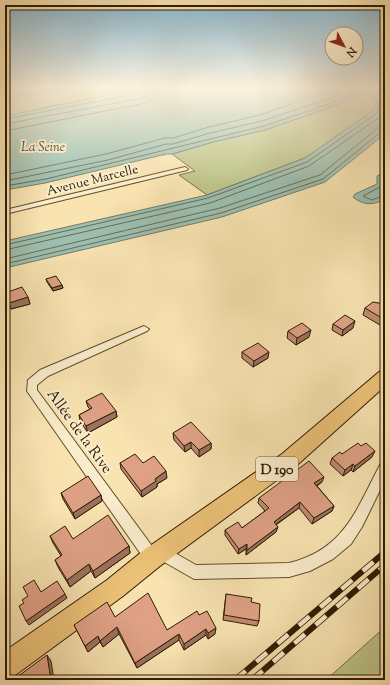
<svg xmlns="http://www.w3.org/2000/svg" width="390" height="685" font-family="'Sorts Mill Goudy',serif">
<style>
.green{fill:#bec38a;stroke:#767046}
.water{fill:#9dbeaf;stroke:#717d6a}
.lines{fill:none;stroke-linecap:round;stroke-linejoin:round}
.shore{stroke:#666d59;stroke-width:1}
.street-casing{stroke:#604e2e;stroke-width:2}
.primary-casing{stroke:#2e1c03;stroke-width:2}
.street{fill:#faedcc;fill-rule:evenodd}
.primary{fill:#ecc278;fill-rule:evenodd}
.rail-casing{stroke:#2e1c03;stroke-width:6}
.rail{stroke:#faedcc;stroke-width:4.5;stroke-dasharray:14;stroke-linecap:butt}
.wall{fill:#c08a73;stroke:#2e1c03}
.shaded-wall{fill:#9c715e;stroke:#2e1c03}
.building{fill:#dfa186;stroke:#2e1c03}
.labels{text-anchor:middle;stroke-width:4;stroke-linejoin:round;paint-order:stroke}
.far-water-label{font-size:13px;font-style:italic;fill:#55553f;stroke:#faedcc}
.far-street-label{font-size:13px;fill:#2e1c03;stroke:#faedcc}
.shield{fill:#faedcc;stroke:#6b5b3f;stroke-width:1}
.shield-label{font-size:14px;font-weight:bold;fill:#2e1c03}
.street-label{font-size:15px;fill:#2e1c03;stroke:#faedcc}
</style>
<rect width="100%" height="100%" fill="#f8e3b1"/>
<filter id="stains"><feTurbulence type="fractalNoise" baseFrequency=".005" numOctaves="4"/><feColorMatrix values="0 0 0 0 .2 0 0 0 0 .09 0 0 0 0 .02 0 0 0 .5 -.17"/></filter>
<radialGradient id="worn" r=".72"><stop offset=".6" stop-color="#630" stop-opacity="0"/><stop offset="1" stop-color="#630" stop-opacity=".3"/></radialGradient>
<g class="green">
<path d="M5,87h146l-10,3 -90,16 -46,11z"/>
<path d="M364,93l7,1 7,6 -3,10 -70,48 -98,37 -28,-20 16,-4 -23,-17 41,-12 52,-12 69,-24z"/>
<path d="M385,627v53h-59z"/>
</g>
<g class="water">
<path d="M5,87h71l-54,9 -17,4z"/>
<path d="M149,87h236v47l-60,48 -103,35 -217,51v-27l202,-46 98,-37 69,-48 4,-10 -7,-6 -7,-1 -30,13 -69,24 -52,12 -41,12h-8l1,1h-3l-117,28 -40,7v-74z"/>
<path d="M385,172v27c-11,6 -21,7 -32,-2l2,-3 22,-10v-8z"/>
</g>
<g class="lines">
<g class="shore">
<path d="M5,96l47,-9"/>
<path d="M5,119l136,-26 4,-2 1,-4"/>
<path d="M5,124l138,-26 6,-4 2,-7"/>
<path d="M5,131l140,-28 9,-6 3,-10"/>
<path d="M5,175l101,-21 59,-16h8l36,-11 51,-12 81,-28"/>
<path d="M385,177l-3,2 -2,8 -17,9 9,4 13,-5"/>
<path d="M5,181l103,-21 58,-16h7l37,-11 52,-12 69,-23 25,-11"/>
<path d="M5,186l41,-7 218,-53 68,-23 31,-14 10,2 8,8 -4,14 -70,49 -99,36 -203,47"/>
<path d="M5,250l205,-47 99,-37 71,-49 5,-10"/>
<path d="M5,259l215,-51 100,-33 58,-47 7,-2"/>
<path d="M5,264l216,-51 102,-34 58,-47 4,-1"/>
</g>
<defs>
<g id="street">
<path d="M185,167l3,2 -1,1 -182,44v-4z"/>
<path d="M144,326l5,3 -2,2 -99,45 -11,9v5l118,160 1,-3 5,-2 35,20 93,-2c56,-14 67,-53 92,-100l4,-1v18l-23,47 -11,17 -18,15 -23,12 -21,6 -95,2 -35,-20 -2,4 -5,2 -5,-2 -120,-172 1,-11 12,-10z"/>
</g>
<path id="primary" d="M385,370v16l-89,80 -136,100 -37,30 -109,80 -9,4v-29l102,-71 37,-30 138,-96 97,-82z"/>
</defs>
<use href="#street" class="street-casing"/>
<use href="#primary" class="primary-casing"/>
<use href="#street" class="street"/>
<use href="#primary" class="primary"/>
<defs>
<g id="rail">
<path d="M235,680l150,-128"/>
<path d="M252,680l133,-115"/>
</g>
</defs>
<use href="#rail" class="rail-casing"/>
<use href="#rail" class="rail"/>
</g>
<g class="wall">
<path d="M46,279l16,6 1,3 -10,3 -6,-9z"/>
<path d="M5,293l23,4 2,7 -19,5 -6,-8z"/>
<path d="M385,303v25l-22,-13 2,-7 19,-4z"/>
<path d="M333,324l20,4 -11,8 -10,-6z"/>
<path d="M288,331l21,6 -13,8 -9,-7z"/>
<path d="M242,352l26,6 -15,9 -11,-9z"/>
<path d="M86,401l30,10 1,6 -29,16 -8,-12 -1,-6 11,-6 -2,-2z"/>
<path d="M173,433l38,10v6l-12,8 -8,-9 -6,4 -11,-12z"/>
<path d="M342,454l30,3 -19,15 -2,-2 -8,6 -13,-12 2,-6z"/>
<path d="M120,463h23l24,15 -10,6v3l-15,10 -21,-28z"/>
<path d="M322,482l-5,4 17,20 -2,5 -20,13 -13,-16 -23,17v7l-30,23v-6l-8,5 -13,-19v-5l17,-2 23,-17 -7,-8 1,-5z"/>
<path d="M61,493l40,2 1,6 -27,18 -12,-20z"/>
<path d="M50,536l79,10 1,7 -35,25 -4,-7 -21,16 -12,-20 -3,-7 6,-4 -8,-13z"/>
<path d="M226,594l25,8 8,19 -2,5 -34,-6z"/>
<path d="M199,615l16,19 -7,5 -2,-4 -22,15 -5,-10 -42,28 -18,-34 -16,13 -3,-5 -12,10 -14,-27 93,5z"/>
</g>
<g class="shaded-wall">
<path d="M62,285l1,3 -10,3 -1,-3z"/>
<path d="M28,297l2,7 -19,5 -2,-6z"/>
<path d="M355,321l-2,7 -11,8 1,-6z"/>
<path d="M311,330l-2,7 -13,8 1,-7z"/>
<path d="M269,352l-1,6 -15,9 1,-6z"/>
<path d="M116,411l1,6 -29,16 -2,-7z"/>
<path d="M191,442v6l-6,4 -1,-6z"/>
<path d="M211,443v6l-12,8v-7z"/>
<path d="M375,451l-3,6 -19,15 2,-6z"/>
<path d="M353,464l-2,6 -8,6 2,-6z"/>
<path d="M166,471l1,7 -10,6v3l-15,10 -1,-6 14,-12z"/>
<path d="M324,477l-2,5 -10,6 2,-5z"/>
<path d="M101,495l1,6 -27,18 -2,-6z"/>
<path d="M300,502l-1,6 -27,19 2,-5z"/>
<path d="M334,506l-2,5 -20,13 2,-6z"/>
<path d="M278,527l-2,5 -30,23 1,-5z"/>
<path d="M247,544l-1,5 -8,5 1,-5z"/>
<path d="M129,546l1,7 -35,25 -2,-7z"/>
<path d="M89,564l2,7 -21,16 -3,-7z"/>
<path d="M65,594l2,4 -38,27 -3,-4z"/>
<path d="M117,627l2,7 -16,13 -3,-6z"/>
<path d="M216,628l-1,6 -7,5v-6z"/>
<path d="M206,629v6l-22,15v-6z"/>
<path d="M179,634v6l-42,28 -2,-5z"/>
<path d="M98,636l2,6 -12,10 -3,-6z"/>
<path d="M47,655l4,6 3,19h-3z"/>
</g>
<g class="building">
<path d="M56,276l6,9 -10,3 -6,-9z"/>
<path d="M22,287l6,10 -19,6 -4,-6v-4z"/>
<path d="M373,302l11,2 1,-1v17l-20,-12z"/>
<path d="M345,315l10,6 -12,9 -10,-6z"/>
<path d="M302,323l9,7 -14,8 -9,-7z"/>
<path d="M258,343l11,9 -15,9 -12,-9z"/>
<path d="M102,393l14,18 -30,15 -7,-11 13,-7 -6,-7z"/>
<path d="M191,422l20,21 -12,7 -8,-8 -7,4 -11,-13z"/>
<path d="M358,443l3,3 5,-3 9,8 -20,15 -2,-2 -8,6 -13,-12 8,-6 2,2z"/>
<path d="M135,454l8,9 11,-7 12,15 -11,8 1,2 -15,10 -21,-28z"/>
<path d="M309,461l15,16 -10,6 20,23 -20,12 -14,-16 -26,20 4,5 -31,23v-6l-8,5 -14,-19 13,-8 4,6 27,-20 -10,-10z"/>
<path d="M88,476l13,19 -28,18 -12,-20z"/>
<path d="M108,515l21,31 -36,25 -4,-7 -22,16 -12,-20 7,-5 -12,-19 15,-10 8,13z"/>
<path d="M34,580l7,12 16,-11 8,13 -39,27 -7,-15 5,-3 -2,-3 6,-4 -5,-9z"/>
<path d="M148,593l19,37 30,-19 2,4 8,-4 9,17 -8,5 -2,-4 -22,15 -5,-10 -44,29 -18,-36 -17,14 -2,-5 -13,10 -11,-21 33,-23 8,15z"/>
<path d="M226,594l26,4 -1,4 9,2 -1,17 -35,-6z"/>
<path d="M47,655l4,25h-38z"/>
</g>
<linearGradient id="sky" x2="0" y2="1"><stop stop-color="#8ab8d1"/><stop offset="0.48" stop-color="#fcf2dc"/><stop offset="1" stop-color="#fcf2dc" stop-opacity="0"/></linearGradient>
<rect width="390" height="183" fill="url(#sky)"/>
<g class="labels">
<g class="far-water-label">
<text x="43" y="151">La Seine</text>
</g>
<g class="far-street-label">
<text transform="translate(92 179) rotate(-14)" y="5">Avenue Marcelle</text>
</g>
<rect class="shield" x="256" y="457" width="42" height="24" rx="3"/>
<g class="shield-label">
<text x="277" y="474">D 190</text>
</g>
<g class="street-label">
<text transform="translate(80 431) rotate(54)" y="5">Allée de la Rive</text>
</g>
</g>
<rect width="390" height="685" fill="none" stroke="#f8e3b1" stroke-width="20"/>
<rect x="6" y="6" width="378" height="673" fill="none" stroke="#2e1c03" stroke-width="2"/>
<rect x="10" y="10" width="370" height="665" fill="none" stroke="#2e1c03"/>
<g transform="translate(344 46) rotate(131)"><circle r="19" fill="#faedcc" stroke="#a8997c"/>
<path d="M0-3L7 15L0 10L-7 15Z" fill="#8f2418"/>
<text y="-6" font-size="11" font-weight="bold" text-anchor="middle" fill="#2e1c03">N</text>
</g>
<rect width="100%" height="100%" filter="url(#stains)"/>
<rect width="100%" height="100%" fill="url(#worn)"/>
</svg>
